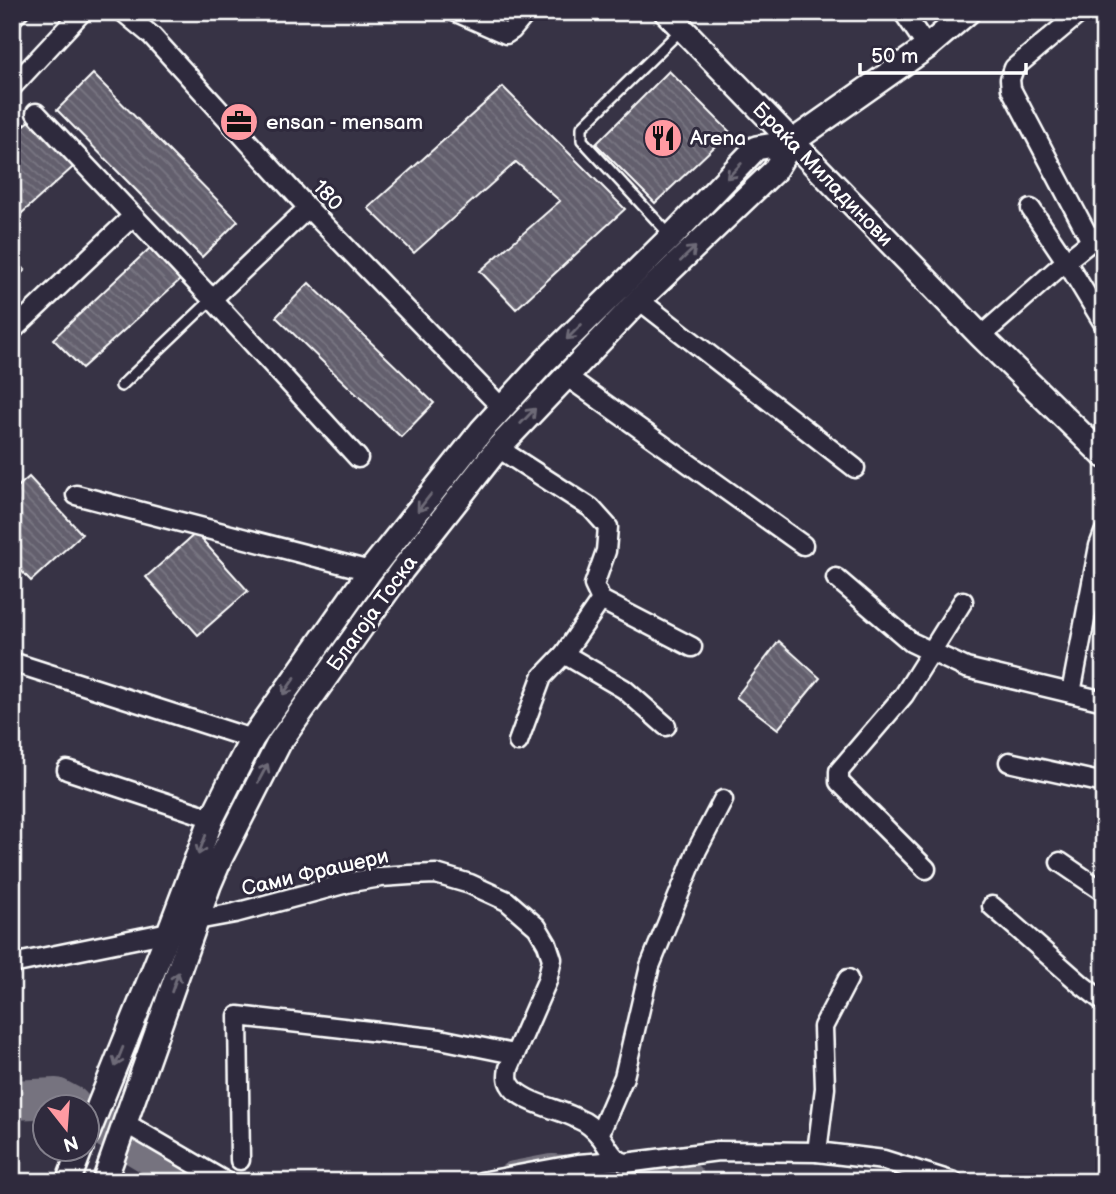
<svg xmlns="http://www.w3.org/2000/svg" width="1116" height="1194" font-family="'Balsamiq Sans',sans-serif">
<style>
.lines{fill:none;stroke-linecap:round;stroke-linejoin:round}
.river{stroke:#76737f;stroke-width:40}
.building{fill:url(#building-back-hatch);stroke:#fff;stroke-width:2}
.service-casing{stroke:#fff;stroke-width:14}
.minor-casing{stroke:#fff;stroke-width:23}
.tertiary-casing{stroke:#fff;stroke-width:28}
.service{stroke:#2f2a3d;stroke-width:9}
.minor{stroke:#2f2a3d;stroke-width:18}
.tertiary{stroke:#2f2a3d;stroke-width:23}
.oneway{stroke:#6d6a77}
.labels{text-anchor:middle;stroke-width:6;stroke-linejoin:round;paint-order:stroke}
.poi-label{font-size:21px;fill:#fff;stroke:#2f2a3d;text-anchor:start}
.street-label{font-size:21px;fill:#fff;stroke:#2f2a3d}
</style>
<defs>
<pattern id="building-back-hatch" width="6" height="6" patternUnits="userSpaceOnUse" patternTransform="scale(1.75)"><rect width="6" height="6" fill="#635f6d"/><path d="M-1 5l2 2M0 0l6 6M5-1l2 2" fill="none" stroke="#7a7783"/></pattern>
</defs>
<rect width="100%" height="100%" fill="#373345"/>
<filter id="ink" filterUnits="userSpaceOnUse"><feTurbulence type="fractalNoise" baseFrequency=".0143" numOctaves="2"/><feDisplacementMap in="SourceGraphic" scale="14" xChannelSelector="R" yChannelSelector="G"/><feConvolveMatrix kernelMatrix="1 2 1 2 8 2 1 2 1" color-interpolation-filters="sRGB"/></filter>
<g filter="url(#ink)">
<g class="lines">
<g class="river">
<path d="M12,1100l44,-2 15,8"/>
<path d="M88,1117l92,55 29,10"/>
<path d="M515,1181l37,-7 134,8"/>
</g>
</g>
<g class="building">
<path d="M12,12h20l-20,22z"/>
<path d="M669,71l61,61 -75,71 -59,-59z"/>
<path d="M93,74l145,147 -36,36 -145,-147z"/>
<path d="M503,87l122,122 -109,100 -36,-38 80,-70 -44,-39 -102,91 -46,-45z"/>
<path d="M34,117l47,43 -69,62v-86z"/>
<path d="M150,248l30,32 -98,88 -29,-29z"/>
<path d="M12,256l13,14 -13,12z"/>
<path d="M309,283l125,120 -33,34 -125,-120z"/>
<path d="M29,477l53,57 -51,47 -19,-20v-69z"/>
<path d="M196,533l52,58 -50,44 -52,-58z"/>
<path d="M779,641l41,37 -42,51 -42,-32z"/>
</g>
<g class="lines">
<defs>
<g id="service">
<path d="M670,235l-88,-95v-13l100,-98"/>
<path d="M121,386l91,-87"/>
</g>
<g id="minor">
<path d="M123,12l29,24 156,172 193,199"/>
<path d="M456,12l50,22 6,-4 15,-18"/>
<path d="M903,12l24,35"/>
<path d="M1081,12l-67,56 -4,11 1,10 80,152"/>
<path d="M12,87l70,-75"/>
<path d="M36,113l176,186"/>
<path d="M308,208l-96,91 146,159"/>
<path d="M1031,209l35,52 38,63"/>
<path d="M639,300l216,168"/>
<path d="M12,331l121,-115"/>
<path d="M981,336l85,-75 38,-30"/>
<path d="M566,376l237,169"/>
<path d="M498,448l93,60 17,19 -2,24 -12,34 7,15 91,47"/>
<path d="M76,495l294,76"/>
<path d="M836,578l75,64 55,26 138,33"/>
<path d="M564,654l60,35 42,37"/>
<path d="M12,662l240,77"/>
<path d="M1071,693l28,-147 5,-13"/>
<path d="M518,742l24,-65 22,-23 37,-54"/>
<path d="M1009,762l95,21"/>
<path d="M67,770l145,48"/>
<path d="M1060,862l44,30"/>
<path d="M926,869l-87,-87v-11l65,-76 59,-94"/>
<path d="M992,906l90,79 22,17"/>
<path d="M197,920l38,-7 116,-31 30,-5 29,-2 26,-1 34,10 37,17 30,26 10,17 5,15 -5,22 -38,87c-1,6 -2,11 1,16 10,19 51,25 68,35 8,3 17,11 22,17 9,11 11,23 26,27l92,-12 99,1 67,8 70,22"/>
<path d="M12,964l157,-32"/>
<path d="M125,1123l101,59"/>
<path d="M599,1135l25,-58 26,-111 47,-116 26,-50"/>
<path d="M817,1152l8,-64 -2,-61 25,-48"/>
<path d="M240,1160l-2,-144 202,23 74,15"/>
<path d="M481,1182l97,-18 40,-3"/>
</g>
<g id="tertiary">
<path d="M666,12l315,324 123,120"/>
<path d="M88,1133l81,-201 43,-114 20,-40 20,-39 118,-168 112,-141 64,-70 126,-124 84,-88 36,-6"/>
<path d="M68,1182l13,-34"/>
<path d="M104,1182l105,-297 12,-28 58,-114 123,-173 96,-122 141,-148 135,-129 18,-29 135,-95 41,-35"/>
</g>
</defs>
<use href="#service" class="service-casing"/>
<use href="#minor" class="minor-casing"/>
<use href="#tertiary" class="tertiary-casing"/>
<use href="#service" class="service"/>
<use href="#minor" class="minor"/>
<use href="#tertiary" class="tertiary"/>
</g>
<defs><path id="oneway-shaft" d="M-6 0H5M1.5-3L5.5 0L1.5 3" fill="none" stroke-width="1.6" stroke-linecap="round" stroke-linejoin="round" transform="scale(1.75)"/></defs>
<g class="oneway">
<use href="#oneway-shaft" transform="translate(734 171) rotate(134)"/>
<use href="#oneway-shaft" transform="translate(688 254) rotate(-44)"/>
<use href="#oneway-shaft" transform="translate(574 332) rotate(135)"/>
<use href="#oneway-shaft" transform="translate(528 416) rotate(-46)"/>
<use href="#oneway-shaft" transform="translate(424 503) rotate(128)"/>
<use href="#oneway-shaft" transform="translate(289 686) rotate(125)"/>
<use href="#oneway-shaft" transform="translate(263 773) rotate(-62)"/>
<use href="#oneway-shaft" transform="translate(202 845) rotate(111)"/>
<use href="#oneway-shaft" transform="translate(175 982) rotate(-71)"/>
<use href="#oneway-shaft" transform="translate(119 1057) rotate(112)"/>
</g>
</g>
<defs>
<symbol id="office-disc" viewBox="-11 -11 22 22"><circle r="9.5" fill="#ff9aa2" stroke="#2f2a3d"/><path d="M-6-3h4V-5.5h4V-3h4V5H-6ZM-1-4.5V-3h2v-1.5ZM-6 0V1H6V0Z" fill="#111"/></symbol>
<symbol id="restaurant-disc" viewBox="-11 -11 22 22"><circle r="9.5" fill="#ff9aa2" stroke="#2f2a3d"/><path d="M-5-6h1v4h1v-4h1v4h1v-4h1v5L-1.5 .5V6h-2V.5L-5-1ZM5-6V6H3V1.5H1.5Q1.5-4 5-6Z" fill="#111"/></symbol>
</defs>
<g fill-rule="evenodd">
<use href="#office-disc" x="217" y="100" width="44" height="44"/>
<use href="#restaurant-disc" x="641" y="116" width="44" height="44"/>
</g>
<g class="labels">
<g class="poi-label">
<text x="266" y="129">ensan - mensam</text>
<text x="690" y="145">Arena</text>
</g>
<g class="street-label">
<text transform="translate(823 174) rotate(46)" y="7">Браќа Миладинови</text>
<text transform="translate(328 195) rotate(47)" y="7">180</text>
<text transform="translate(372 613) rotate(-54)" y="7">Благоја Тоска</text>
<text transform="translate(315 872) rotate(-13)" y="7">Сами Фрашери</text>
</g>
</g>
<rect width="1116" height="1194" fill="none" stroke="#2f2a3d" stroke-width="42"/>
<rect x="21" y="21" width="1074" height="1152" fill="none" stroke="#fff" stroke-width="2.5" filter="url(#ink)"/>
<g transform="translate(66 1128) rotate(163)"><circle r="33" fill="#2f2a3d" stroke="#827f8b" stroke-width="2"/>
<path d="M0-5L12 26L0 18L-12 26Z" fill="#ff9aa2"/>
<text y="-10" font-size="19" font-weight="bold" text-anchor="middle" fill="#ffffff">N</text>
</g>
<path d="M860 63v10h166v-10" fill="none" stroke="#ffffff" stroke-width="3.5"/>
<text x="871" y="63" font-size="21" fill="#ffffff" stroke="#2f2a3d" stroke-width="5" paint-order="stroke">50 m</text>
</svg>
